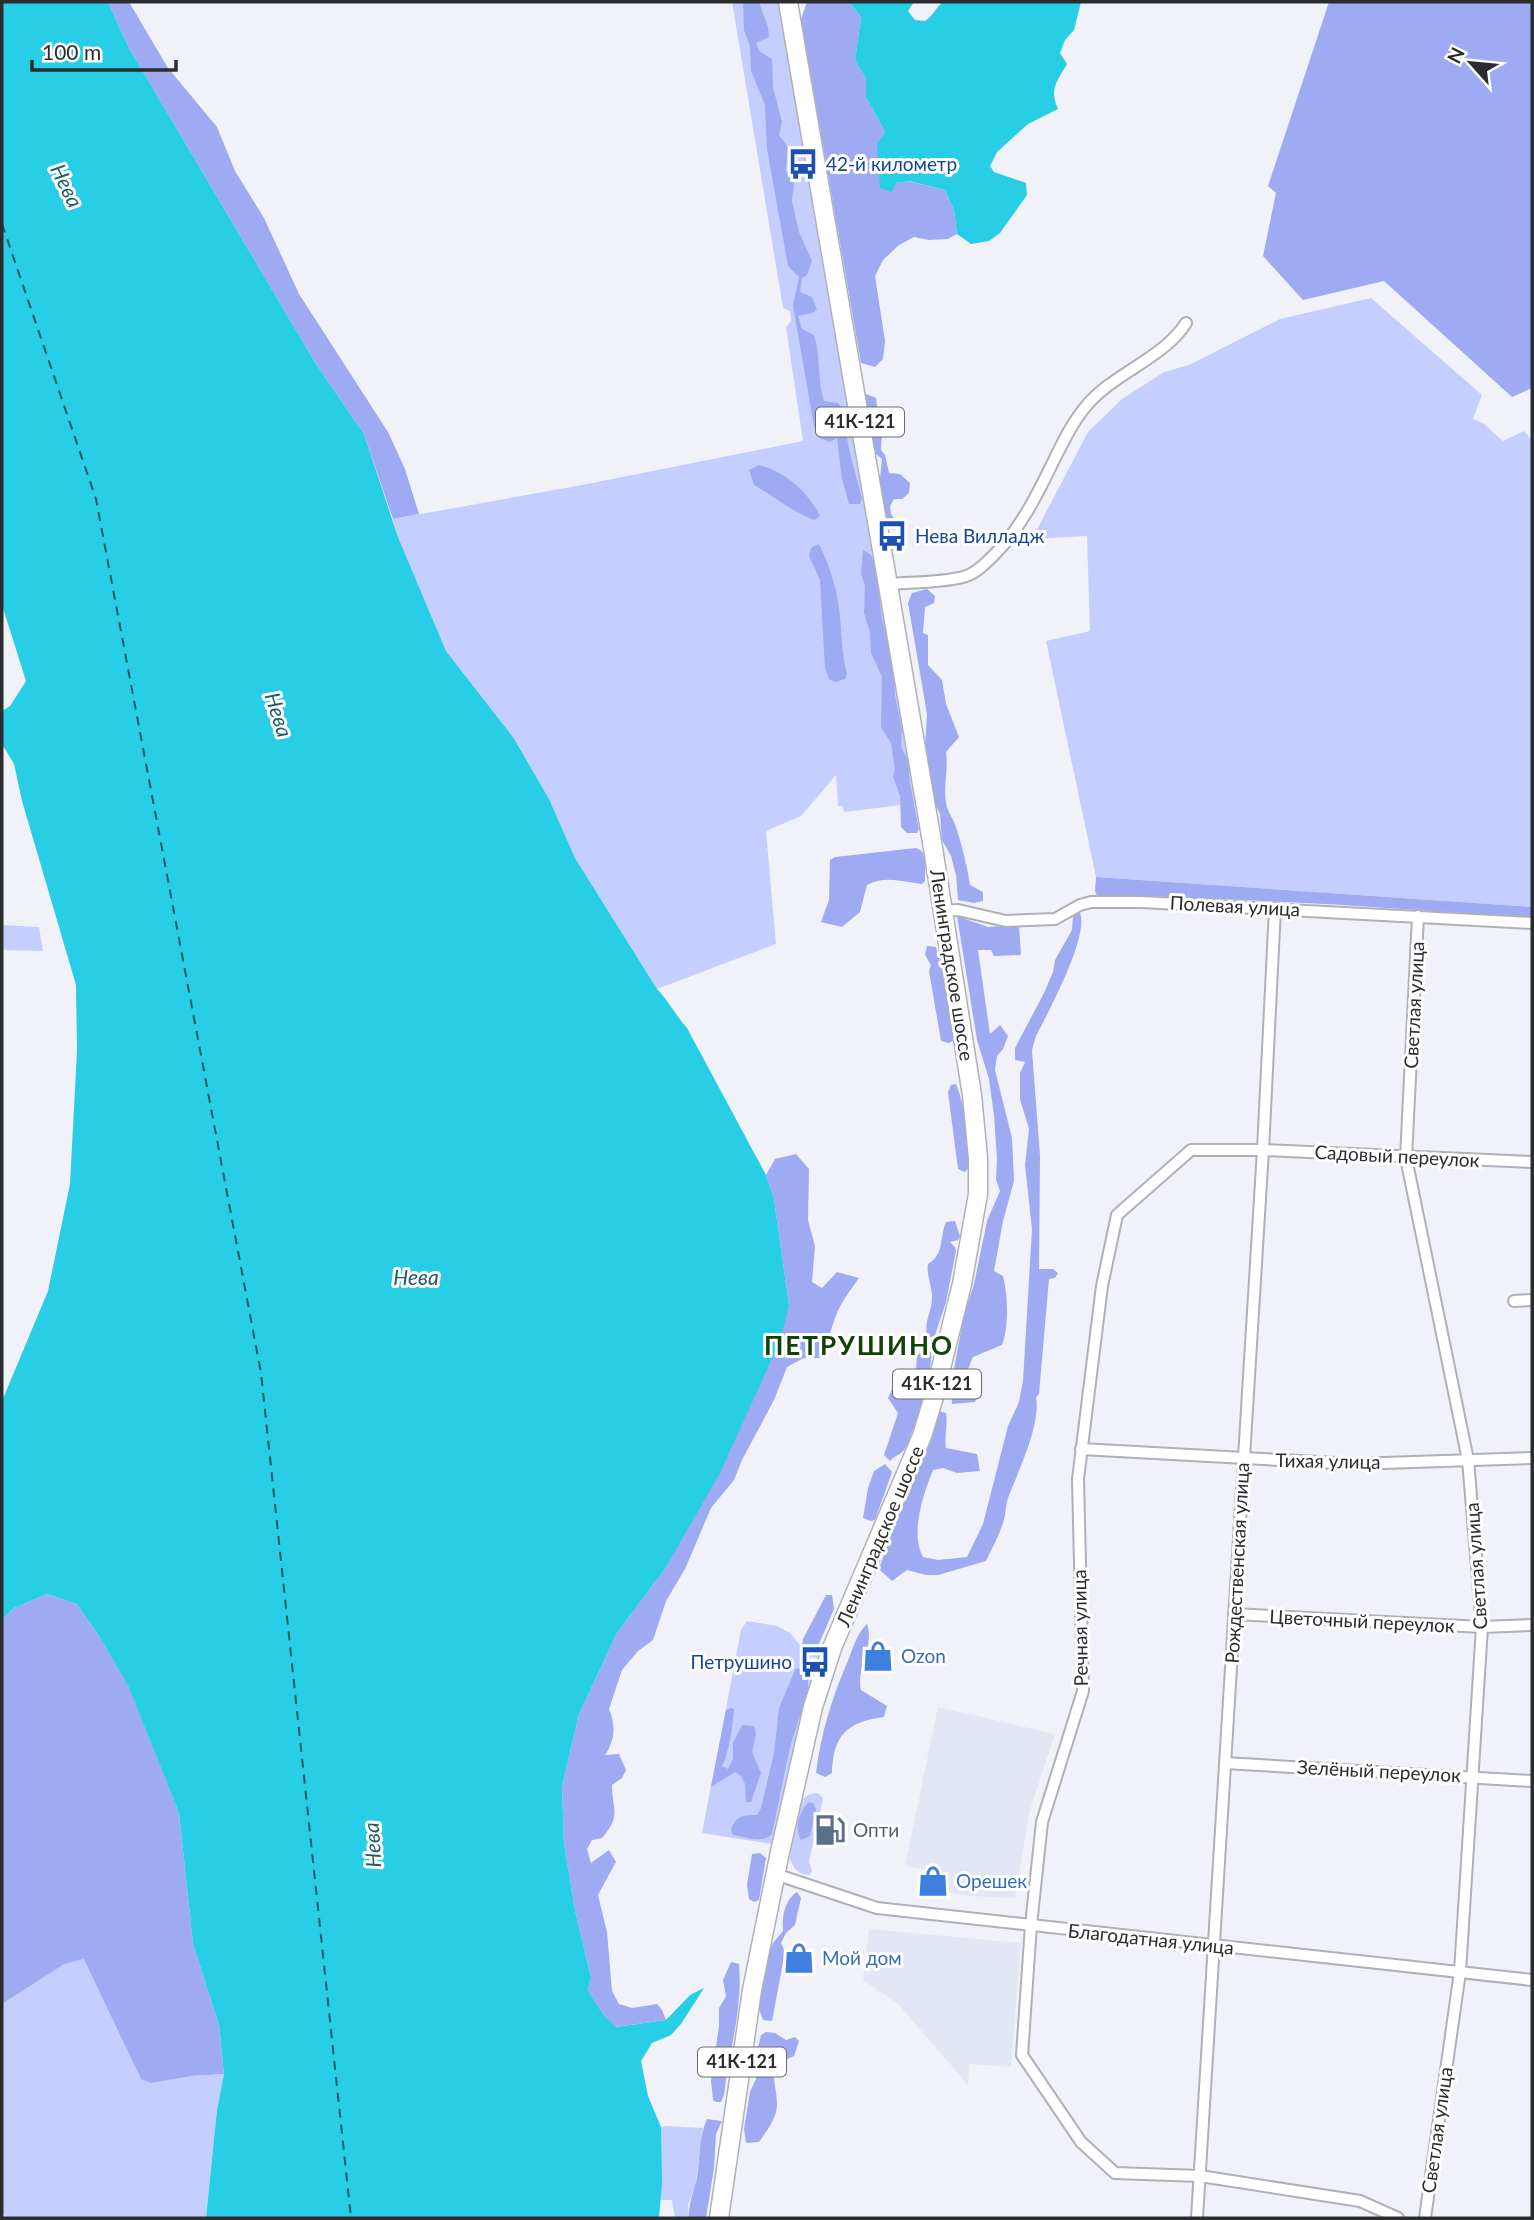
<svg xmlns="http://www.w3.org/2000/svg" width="1534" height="2220" font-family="Lato,sans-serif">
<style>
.built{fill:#e3e6f4}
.green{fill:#c5cfff}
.forest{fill:#9eaaf1}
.water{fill:#28cee5}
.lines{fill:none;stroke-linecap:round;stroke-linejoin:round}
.ferry{stroke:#1e5b65;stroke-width:2;stroke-dasharray:9 7;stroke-linecap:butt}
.street-casing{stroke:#afb1b7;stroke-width:14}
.primary-casing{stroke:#afb1b7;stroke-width:21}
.street{stroke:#fff;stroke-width:10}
.primary{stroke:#fff;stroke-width:18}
.labels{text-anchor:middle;stroke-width:6;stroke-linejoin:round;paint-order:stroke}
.shield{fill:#fff;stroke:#6b6b6d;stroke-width:2}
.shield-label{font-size:18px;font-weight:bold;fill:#2b2c2e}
.transit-label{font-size:19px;fill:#164399;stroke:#fff;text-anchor:start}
.street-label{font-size:19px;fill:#2b2c2e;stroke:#fff}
.shop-label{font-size:19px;fill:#366cbe;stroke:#fff;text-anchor:start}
.service-label{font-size:19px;fill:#4e5e75;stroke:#fff;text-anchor:start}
.water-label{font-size:21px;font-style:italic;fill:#1e5b65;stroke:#fff}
.district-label{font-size:26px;font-weight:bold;letter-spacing:2px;fill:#114208;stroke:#fff}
</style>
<rect width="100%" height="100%" fill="#f1f2f9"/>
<g class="built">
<path d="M938,1707l117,27 -26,79 -14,85 -43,-2 -51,-7 3,-20 -19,-3z"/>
<path d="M869,1929l152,14 -10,124 -41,-3 -2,21 -70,-81 -35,-24z"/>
</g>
<g class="green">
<path d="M732,2h46l140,801 -74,9 -1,-6h-5l-2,-31 -35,41 -35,15 10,113 -119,45 -82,-131 -26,-59 -36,-62 -67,-86 -48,-114 -5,-18 189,-34 221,-44 -17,-114 5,-6 -1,-10 -7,-3z"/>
<path d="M1371,298l111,97 -9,24 10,4 20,18 21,-10 8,9v467l-436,-30 -50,-236 44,-10 -3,-95 -55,3 56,-107 34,-33 42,-27 25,-7 91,-46z"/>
<path d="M2,925l37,2 4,24 -41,-1z"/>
<path d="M747,1621l30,5 13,7 9,11 24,5 -4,9 -8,-1 -3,6 7,6 -43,175 -70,-11 39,-203z"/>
<path d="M818,1793l5,5 -14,64 3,9 -2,4c-35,0 -21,-69 -3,-79 2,-2 9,-3 11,-3z"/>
<path d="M85,1959l56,120 83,-5 -7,36 -11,108h-200l-4,-7v-207l62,-41z"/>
<path d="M665,2126l38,2 -8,59 -7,18 1,13h-14l-3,-18h-12l1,-73z"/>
</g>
<g class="forest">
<path d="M108,2h21l39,66 49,59 18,44 29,47 35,76 89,138 17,37 14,45 -26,5 -29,-85 -48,-70 -187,-316z"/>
<path d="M743,2h16l9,25 1,10 -13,6 3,8 13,8 1,28 9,35 -3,13 9,12 -2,23 8,14 -2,17 7,31 13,29 -5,14 -5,3 -2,14 12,5 5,13 -5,3 -14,3 4,13 12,6c7,21 3,45 10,66l14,2 7,11 3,31 14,54 -2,5h-11l-7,-25 -5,-41 -7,4 -11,-4 -5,-12 -21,-120 6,-29 -11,-11 -21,-117 -2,-44 -14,-34 -1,-25 -6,-16z"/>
<path d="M807,2h42l12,15 -6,43 11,19v18l19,35c-14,23 -4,32 11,51l12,-2 37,9 9,20 3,24 -9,5 -19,1 -15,-3 -15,8 -16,15 -8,16 10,65 -2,18 -8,8 -14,-4 -60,-344z"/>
<path d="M1329,2h203v386l-20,9 -128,-116 -81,19 -40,-44 13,-63 -8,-7z"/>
<path d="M866,394l10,4 3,24 3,9 -1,19 4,5 4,18 11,1 10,9 -1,10 -7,6h-8l-4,7 1,8 8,12 -5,4 -5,-2 -10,-41 3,-28 -6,-5c-3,-20 -13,-40 -10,-60z"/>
<path d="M759,465c27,7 49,27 61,51l-6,4c-22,-8 -40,-24 -60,-35l-5,-15z"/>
<path d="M819,544c10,20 17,41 20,64 3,22 2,44 8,66l-2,5 -10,3 -6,-3 -4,-11 -5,-88 -11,-24 2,-8z"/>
<path d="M863,550l7,4 5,7 7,58 10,35 3,42 7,33 -1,18 7,13 2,23 9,46 -2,4h-10l-6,-6 -1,-31 -7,-20 2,-6 -4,-27 -10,-16 1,-50 -11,-24 -1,-21 -6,-19 1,-27 -4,-12z"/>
<path d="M927,589l8,7 -1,7 -9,4 -2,26 5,2v30l14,15 4,24 13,33 -13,15c3,18 -4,37 1,55 2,7 7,13 9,20 6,19 11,38 14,58l13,7v9l-9,2 -16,-3 -2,-25 -5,-19 -9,-16 -2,-26 -9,-18 -6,-50 2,-32 -19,-111 4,-10z"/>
<path d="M916,848c13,4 9,21 9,33l-3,3c-19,-2 -37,-9 -55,1l-7,27 -18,15 -21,-5 8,-22 1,-40 5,-3z"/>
<path d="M1096,877l436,30v11c-144,-10 -289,-22 -434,-20l-3,-7z"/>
<path d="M1076,908c22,14 -30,108 -40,128l-4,14 8,106 -1,113h14l5,4 -3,5 -6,1 -10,115 -3,3c5,28 -18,75 -28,101 -2,6 -2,11 -3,17 -3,16 -12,31 -19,46l-48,14h-12l-19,-5 -15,11 -13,-12 56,-159 11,3c2,13 -2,23 0,35l31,6 3,17 -23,2 -14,-5 -10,2c-10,25 -23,63 -10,87l15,3 29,-3 16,-33 25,-98 11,-24 4,-21 9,-152 -7,-64 4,-36 -9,-30v-26l5,-11 -10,-2v-12l29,-55 9,-21 2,-12 17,-30 1,-15z"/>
<path d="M957,916l31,11 31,-2 2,30 -27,1 -3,-6h-13l12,84 10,-9 8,11 -5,13 -6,7 -2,14 17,68 2,43 -11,40 -9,50 9,5c5,19 6,51 -1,69l-29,12 -8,19 2,12 11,7 -3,7 -23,2 -1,-19 13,-70 10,-31 13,-63 13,-30 -4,-11 1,-21 -3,-44 -5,-36 -12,-39z"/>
<path d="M927,946l9,1c8,28 16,65 17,94l-4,2 -8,-2 -12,-70 2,-6 -6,-10z"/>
<path d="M956,1084c10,25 13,55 14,82l-5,6 -7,-3 -10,-77 3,-7z"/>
<path d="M796,1154l13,15 -1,51 7,26 -3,36 10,6 15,-16 22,6c-10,14 -20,27 -25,43 -5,14 -6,25 -14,37h-16l-17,9 -13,33 -32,60 -8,20 -23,28 -26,61 -19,32 -13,39 -15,11 -16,19 -13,39c7,17 6,31 -4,46l14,-1 7,16 -4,8 -10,7c0,27 10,29 -10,53l-10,2 -5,9 4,14 18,-13 7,12 -18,33 9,37 5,59 7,13 13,4 25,-4 5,6 4,10 -51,7 -12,-13 -15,-24 3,-13 -16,-67 -11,-66 -2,-58 17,-72 38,-81 47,-63 125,-265 -15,-106 -8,-24 9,-16z"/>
<path d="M955,1221l5,15 -2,4 -8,2 5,5 1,4 -10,51 -12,36 -7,-2c-3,-17 5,-23 5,-39 0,-12 -6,-22 -4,-33 17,-10 11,-26 18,-42z"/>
<path d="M926,1350l5,2c3,14 -17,81 -25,95 -3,7 -11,8 -16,14l-6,-6 14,-42 -10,-15 9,-19h13l6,-8 1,-16z"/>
<path d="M885,1464l7,8 -17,48 -4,1 -8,-3 5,-30 6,-17z"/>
<path d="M47,1594l30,10 22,32 29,48 51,129 14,131 26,81 5,49 -33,2 -40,7 -10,-4 -57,-120 -20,5 -62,40v-384l12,-12z"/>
<path d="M826,1595h6l2,14 -19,44 -6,2 -8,-2 2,-14z"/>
<path d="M867,1624c8,22 -11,43 -6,66l26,16 -3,11c-37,5 -51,18 -52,56l-7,4 -9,-4c5,-41 17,-78 33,-115 5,-13 8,-24 18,-34z"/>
<path d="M796,1668l12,2v22l-18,55 -18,87c-9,10 -27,3 -39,1l-2,-6c6,-14 12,-14 26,-14l4,-7 13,-55 5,-45z"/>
<path d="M731,1708l3,1c-1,15 -5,44 -12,57l6,3 5,-10v-16l9,-18 12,1 2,8 -4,18 9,21 -10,29h-5l-1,-18 -4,-8 -6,-4 -24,15 15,-77z"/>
<path d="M809,1802l4,1 3,6 -6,27 -9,4c-7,-13 -2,-29 8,-38z"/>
<path d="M760,1853l6,5 -7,42 -5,2 -5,-3 -2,-14 5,-31z"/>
<path d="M797,1892l4,6 -6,27 -9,8 -5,10 4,9 -13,69 -9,-1 -4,-11 4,-41 10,-25 10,-12c-1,-15 1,-30 14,-39z"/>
<path d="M731,1962l8,2c4,45 -10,87 -15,131l-3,7h-5l-3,-2 -2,-19 8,-55v-18l7,-12 -3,-16z"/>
<path d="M766,2032l9,1 11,7 9,-3 4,4 -5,15 -9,4 -11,-2c-3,16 3,31 3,47 0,13 -11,27 -18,37l-13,1 -2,-14 6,-37 6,-13 -1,-19 6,-25z"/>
<path d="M707,2119l15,2 -6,13 -2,34 -8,50h-17c-1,-18 8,-31 9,-49 2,-17 2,-34 9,-50z"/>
</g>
<g class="water">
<path d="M2,2h106l21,46 187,316 48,70 34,103 48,114 67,86 36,62 26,59 82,131c12,12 19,27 30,39l79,147 8,24 15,106 -9,36 -61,134 -55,95 -47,63 -38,81 -17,72 2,58 11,66 16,67 -3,13 15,24 13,13 50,-7 24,-25 14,-7 -23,36 -10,11 -19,8 -11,18 7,35 13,31 1,56 -3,35h-453l11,-108 7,-36 -5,-49 -26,-81 -14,-131 -51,-128 -29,-49 -22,-32 -30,-10 -33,14 -12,12v-219l46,-110 22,-107 7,-133 -1,-66 -54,-184 -8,-37 -12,-20v-33l8,-5 16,-25 -24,-76z"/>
<path d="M849,2h65l-6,9 7,9 10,1c10,-7 10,-13 18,-19h138l-7,28 -9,10 -5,13 7,11c-10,17 -18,26 -9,45l-30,15 -31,28 -7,14 4,6 32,11 1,12 -27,38 -11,8 -18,3 -14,-10 -3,-24 -9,-20 -36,-9 -13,2 -4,9 -12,-4 -3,-44 8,-12 -19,-35v-18l-11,-19 6,-43z"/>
</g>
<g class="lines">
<path class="ferry" d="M2,224l94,275 165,874 90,845"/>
<defs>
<g id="street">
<path d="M888,584c24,-2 52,-1 75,-7 12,-3 22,-13 31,-22 28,-28 45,-64 62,-99 9,-18 18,-36 31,-51 27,-32 77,-47 99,-82"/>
<path d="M943,911l15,-1 48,11 49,-2 25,-14 11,-3h51l390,21"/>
<path d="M1418,916l-12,242 62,302 14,167 -22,345 -35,246"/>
<path d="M1514,1301l18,-1"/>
<path d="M1081,1449l273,15 178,-6"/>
<path d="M1234,1614l248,13 50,-2"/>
<path d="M1225,1763l307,18"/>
<path d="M775,1874l102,34 655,72"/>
<path d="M1197,2218l66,-1068 12,-242"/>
<path d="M1398,2218l-38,-17 -160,-25 -85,-3 -34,-31 -59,-87 9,-130 11,-103 41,-131 -5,-212 24,-193 15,-71 74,-65h72l269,12"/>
</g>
<path id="primary" d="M719,2218l33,-228 28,-138 33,-145 19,-59 90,-212 11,-36 29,-116 16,-90v-36l-6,-63 -40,-253 -144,-840"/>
</defs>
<use href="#street" class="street-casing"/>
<use href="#primary" class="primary-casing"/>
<use href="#street" class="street"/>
<use href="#primary" class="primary"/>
</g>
<defs>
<symbol id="bus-bare" viewBox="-9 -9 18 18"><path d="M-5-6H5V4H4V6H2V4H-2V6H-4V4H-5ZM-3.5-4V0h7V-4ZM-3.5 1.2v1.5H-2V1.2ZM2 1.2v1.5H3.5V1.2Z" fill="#1a4fb4" stroke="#fff" stroke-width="2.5" paint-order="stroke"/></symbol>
<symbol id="shop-bare" viewBox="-9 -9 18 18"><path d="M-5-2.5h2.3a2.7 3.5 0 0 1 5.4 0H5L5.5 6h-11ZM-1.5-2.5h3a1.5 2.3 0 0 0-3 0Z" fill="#3f7fe0" stroke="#fff" stroke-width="2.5" paint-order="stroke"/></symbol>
<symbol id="fuel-bare" viewBox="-9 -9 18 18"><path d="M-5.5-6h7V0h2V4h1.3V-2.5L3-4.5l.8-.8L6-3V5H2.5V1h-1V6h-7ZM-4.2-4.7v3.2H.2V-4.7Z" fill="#5c6f8a" stroke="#fff" stroke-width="2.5" paint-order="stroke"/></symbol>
</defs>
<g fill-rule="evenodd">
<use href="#bus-bare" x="781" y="142" width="44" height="44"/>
<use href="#bus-bare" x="870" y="514" width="44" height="44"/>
<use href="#shop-bare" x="856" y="1634" width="44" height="44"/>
<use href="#bus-bare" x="793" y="1640" width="44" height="44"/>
<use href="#fuel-bare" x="808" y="1808" width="44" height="44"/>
<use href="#shop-bare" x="911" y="1859" width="44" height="44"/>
<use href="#shop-bare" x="777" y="1936" width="44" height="44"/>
</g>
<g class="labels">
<g class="shield">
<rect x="816" y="407.5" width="88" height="29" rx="5"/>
<rect x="893" y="1369.5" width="88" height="29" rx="5"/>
<rect x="698" y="2047.5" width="88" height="29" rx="5"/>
</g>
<g class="shield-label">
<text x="860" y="428">41К-121</text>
<text x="937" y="1390">41К-121</text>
<text x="742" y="2068">41К-121</text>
</g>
<g class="transit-label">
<text x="826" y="171">42-й километр</text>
<text x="915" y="543">Нева Вилладж</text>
<text x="792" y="1669" text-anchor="end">Петрушино</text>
</g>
<g class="street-label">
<text transform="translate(1235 906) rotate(3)" y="7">Полевая улица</text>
<text transform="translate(952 965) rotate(81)" y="7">Ленинградское шоссе</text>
<text transform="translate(1414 1005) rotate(-87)" y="7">Светлая улица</text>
<text transform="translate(1397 1156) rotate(3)" y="7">Садовый переулок</text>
<text transform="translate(1328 1461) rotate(1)" y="7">Тихая улица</text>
<text transform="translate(880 1536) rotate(-67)" y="7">Ленинградское шоссе</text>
<text transform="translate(1237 1563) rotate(-87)" y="7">Рождественская улица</text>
<text transform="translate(1476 1566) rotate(-94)" y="7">Светлая улица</text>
<text transform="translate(1362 1621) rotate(3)" y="7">Цветочный переулок</text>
<text transform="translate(1080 1628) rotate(-91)" y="7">Речная улица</text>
<text transform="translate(1379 1771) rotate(3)" y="7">Зелёный переулок</text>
<text transform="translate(1151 1939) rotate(6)" y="7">Благодатная улица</text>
<text transform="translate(1437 2130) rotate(-82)" y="7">Светлая улица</text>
</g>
<g class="shop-label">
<text x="901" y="1663">Ozon</text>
<text x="956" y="1888">Орешек</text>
<text x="822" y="1965">Мой дом</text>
</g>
<g class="service-label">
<text x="853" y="1837">Опти</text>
</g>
<g class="water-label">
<text transform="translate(66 186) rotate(64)" y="7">Нева</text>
<text transform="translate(278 715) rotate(72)" y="7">Нева</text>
<text x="416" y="1285">Нева</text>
<text transform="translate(373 1845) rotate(-93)" y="7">Нева</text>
</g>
<g class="district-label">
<text x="859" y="1355">ПЕТРУШИНО</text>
</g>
</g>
<rect width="1534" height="2220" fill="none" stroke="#2b2c2e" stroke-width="7"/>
<g transform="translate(1471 63) rotate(297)" stroke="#ffffff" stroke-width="5" paint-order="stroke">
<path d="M0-5L12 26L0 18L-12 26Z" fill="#2b2c2e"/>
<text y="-10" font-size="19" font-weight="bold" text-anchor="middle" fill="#2b2c2e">N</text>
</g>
<path d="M32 60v10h144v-10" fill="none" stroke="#2b2c2e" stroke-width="3.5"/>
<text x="42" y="60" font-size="21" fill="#2b2c2e" stroke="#ffffff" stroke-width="5" paint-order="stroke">100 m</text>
</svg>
